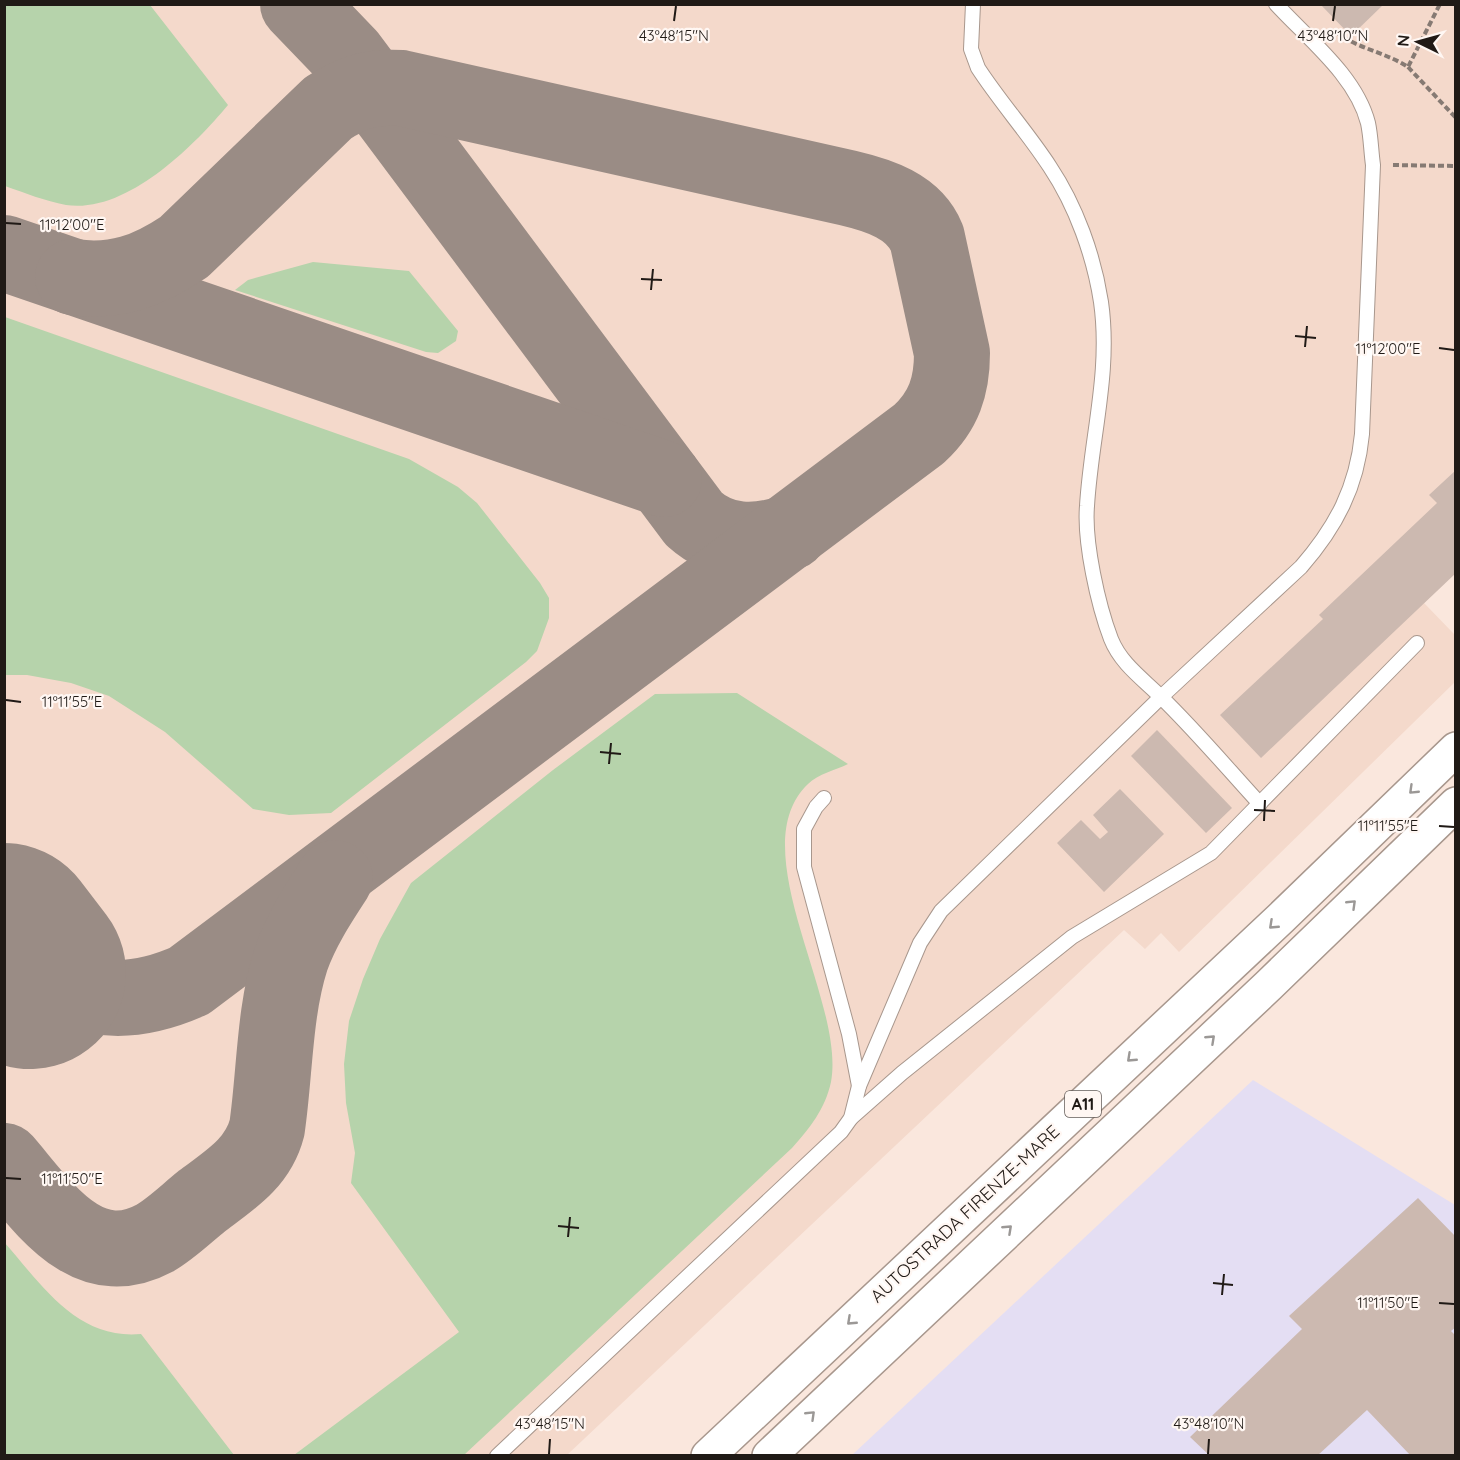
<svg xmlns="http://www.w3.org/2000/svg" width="1460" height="1460" font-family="Quicksand,sans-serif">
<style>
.commercial{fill:#e4def3}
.built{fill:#f4d9cb}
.green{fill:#b6d3ab}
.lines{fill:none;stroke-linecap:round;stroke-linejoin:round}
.taxiway{stroke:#9a8c85;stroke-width:76}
.runway{stroke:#9a8c85;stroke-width:192}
.building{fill:#ccb9b0}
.service-casing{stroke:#a8978d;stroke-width:16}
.motorway-casing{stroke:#a8978d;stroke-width:36}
.path{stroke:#867a73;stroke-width:4;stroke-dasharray:6 3;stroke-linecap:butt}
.service{stroke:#fff;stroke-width:14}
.motorway{stroke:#fff;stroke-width:33}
.oneway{stroke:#9b9896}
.ticks{fill:none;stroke:#201a16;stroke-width:2}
.labels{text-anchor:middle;stroke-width:4.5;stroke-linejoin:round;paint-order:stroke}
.shield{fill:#fff7f3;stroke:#635c58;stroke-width:1.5}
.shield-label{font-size:16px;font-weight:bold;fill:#201a16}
.street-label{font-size:18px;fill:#201a16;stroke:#fff7f3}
.ticks-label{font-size:15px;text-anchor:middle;fill:#201a16;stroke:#fff7f3;stroke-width:4.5;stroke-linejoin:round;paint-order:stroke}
</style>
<rect width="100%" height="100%" fill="#fae7dd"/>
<path class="commercial" d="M1253,1080l202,125v250l-604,1z"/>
<path class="built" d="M5,5h1450v568l-31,30 31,32v47l-276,270 -18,-19 -16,16 -21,-19 -557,525 -562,1z"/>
<g class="green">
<path d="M5,4l145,1 78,100c-35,42 -102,109 -162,100 -21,-4 -41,-12 -61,-19z"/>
<path d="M313,262l96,9 49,60 -2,10 -18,12 -12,-1 -191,-62 13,-10z"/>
<path d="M5,317l404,142 49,28 19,16 63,80 9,15v20l-12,33 -11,11 -195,151 -42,2 -36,-6 -88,-77 -56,-36 -38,-13 -44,-8h-22z"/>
<path d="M737,693l111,71c-12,6 -30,10 -40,20 -68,65 38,216 23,298 -6,27 -21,46 -39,66l-328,307h-170l165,-123 -108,-149 4,-30 -9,-50 -2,-39 5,-43 14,-42 17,-40 31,-56 142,-113 102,-76z"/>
<path d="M4,1242c38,43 73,98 137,92l93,121h-229z"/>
</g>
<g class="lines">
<g class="taxiway">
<path d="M298,4l50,52 346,463c28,25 62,25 96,13"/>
<path d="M4,253l660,226"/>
<path d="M10,947c59,52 106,66 179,34l730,-547c25,-23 33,-48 33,-81l-25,-115c-13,-32 -49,-43 -79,-50l-447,-100c-29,-2 -48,4 -73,20l-144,139c-36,24 -68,36 -111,30"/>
<path d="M4,1161c39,45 82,114 151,77 17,-10 32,-25 47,-37 28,-21 56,-38 65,-73 8,-55 7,-116 24,-169 10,-29 27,-55 44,-81"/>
</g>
<path class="runway" d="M4,939l26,34"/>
</g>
<g class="building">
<path d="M1320,4h64l-33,32z"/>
<path d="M1456,470v103l-195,185 -41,-43 103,-96 -4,-4 118,-112 -8,-8z"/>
<path d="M1157,730l75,78 -26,25 -75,-77z"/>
<path d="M1120,789l44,45 -60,58 -47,-49 24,-23 19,19 8,-7 -15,-17z"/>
<path d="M1418,1198l38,39v90l-5,4 5,5v120h-45l-44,-46 -50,46h-107l-20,-19 112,-108 -13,-13z"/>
</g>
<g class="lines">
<defs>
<g id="service">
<path d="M973,4l-2,45 7,19c22,34 50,65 72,99 26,39 44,89 51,135 10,70 -10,135 -14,204 -3,36 11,99 24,133 10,25 32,40 50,58 35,34 66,71 99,107"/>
<path d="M824,798l-8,9 -12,22v38l45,167 10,52"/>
<path d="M851,1118l51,-45 170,-136 139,-84 206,-210"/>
<path d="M497,1456l344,-324 10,-14 8,-32 61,-143 21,-32 220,-214 140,-130c35,-40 56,-80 61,-133l11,-269c-2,-14 -2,-28 -5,-42 -12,-47 -60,-84 -92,-119"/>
</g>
<g id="motorway">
<path d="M708,1456l573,-538 175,-169"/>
<path d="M769,1456l499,-470 188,-182"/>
</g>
</defs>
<use href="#service" class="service-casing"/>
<use href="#motorway" class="motorway-casing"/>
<g class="path">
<path d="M1336,32c22,17 49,20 72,35l32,-63"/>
<path d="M1408,67l48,51"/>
<path d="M1393,165l63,1"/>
</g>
<use href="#service" class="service"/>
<use href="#motorway" class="motorway"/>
</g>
<defs><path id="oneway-chevron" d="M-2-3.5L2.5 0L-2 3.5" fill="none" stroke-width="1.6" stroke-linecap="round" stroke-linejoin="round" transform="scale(1.5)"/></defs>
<g class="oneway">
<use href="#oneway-chevron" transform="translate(1413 790) rotate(136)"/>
<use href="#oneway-chevron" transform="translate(1352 904) rotate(-44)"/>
<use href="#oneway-chevron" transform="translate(1273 925) rotate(137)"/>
<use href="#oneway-chevron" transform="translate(1211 1039) rotate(-43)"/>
<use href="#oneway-chevron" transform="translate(1131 1058) rotate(137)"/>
<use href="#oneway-chevron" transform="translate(1008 1229) rotate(-43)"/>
<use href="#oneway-chevron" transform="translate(851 1321) rotate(137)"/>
<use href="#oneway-chevron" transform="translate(811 1415) rotate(-44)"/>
</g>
<path class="ticks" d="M674,21l2,-15M1333,21l2,-15M6,223l15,1M641,279l21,1M651,290l2,-21M1295,336l21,2M1305,347l2,-21M1439,348l15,2M6,700l15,2M600,752l21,2M609,764l2,-21M1254,810l21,1M1264,821l1,-21M1439,826l15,1M6,1178l15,1M558,1226l21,2M568,1237l2,-20M1213,1283l20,2M1222,1295l2,-21M1439,1303l15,1M549,1454l1,-15M1208,1454l1,-15"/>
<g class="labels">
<rect class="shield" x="1065" y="1091" width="36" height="26" rx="4.5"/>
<g class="shield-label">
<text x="1083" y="1110">A11</text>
</g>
<g class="street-label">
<text transform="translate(965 1214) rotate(-43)" y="6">AUTOSTRADA FIRENZE-MARE</text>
</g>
</g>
<g class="ticks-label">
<text x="674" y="41">43°48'15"N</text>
<text x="1333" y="41">43°48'10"N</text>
<text x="72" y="230">11°12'00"E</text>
<text x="1388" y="354">11°12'00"E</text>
<text x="72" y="707">11°11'55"E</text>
<text x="1388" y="831">11°11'55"E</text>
<text x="72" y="1184">11°11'50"E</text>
<text x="1388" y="1308">11°11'50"E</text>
<text x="550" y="1429">43°48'15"N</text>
<text x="1209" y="1429">43°48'10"N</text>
</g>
<rect width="1460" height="1460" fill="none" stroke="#201a16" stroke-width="12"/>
<g transform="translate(1418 42) rotate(275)" stroke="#fff7f3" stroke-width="4.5" paint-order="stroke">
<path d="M0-4.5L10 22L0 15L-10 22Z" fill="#201a16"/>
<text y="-9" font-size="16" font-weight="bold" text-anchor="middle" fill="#201a16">N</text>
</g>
</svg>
